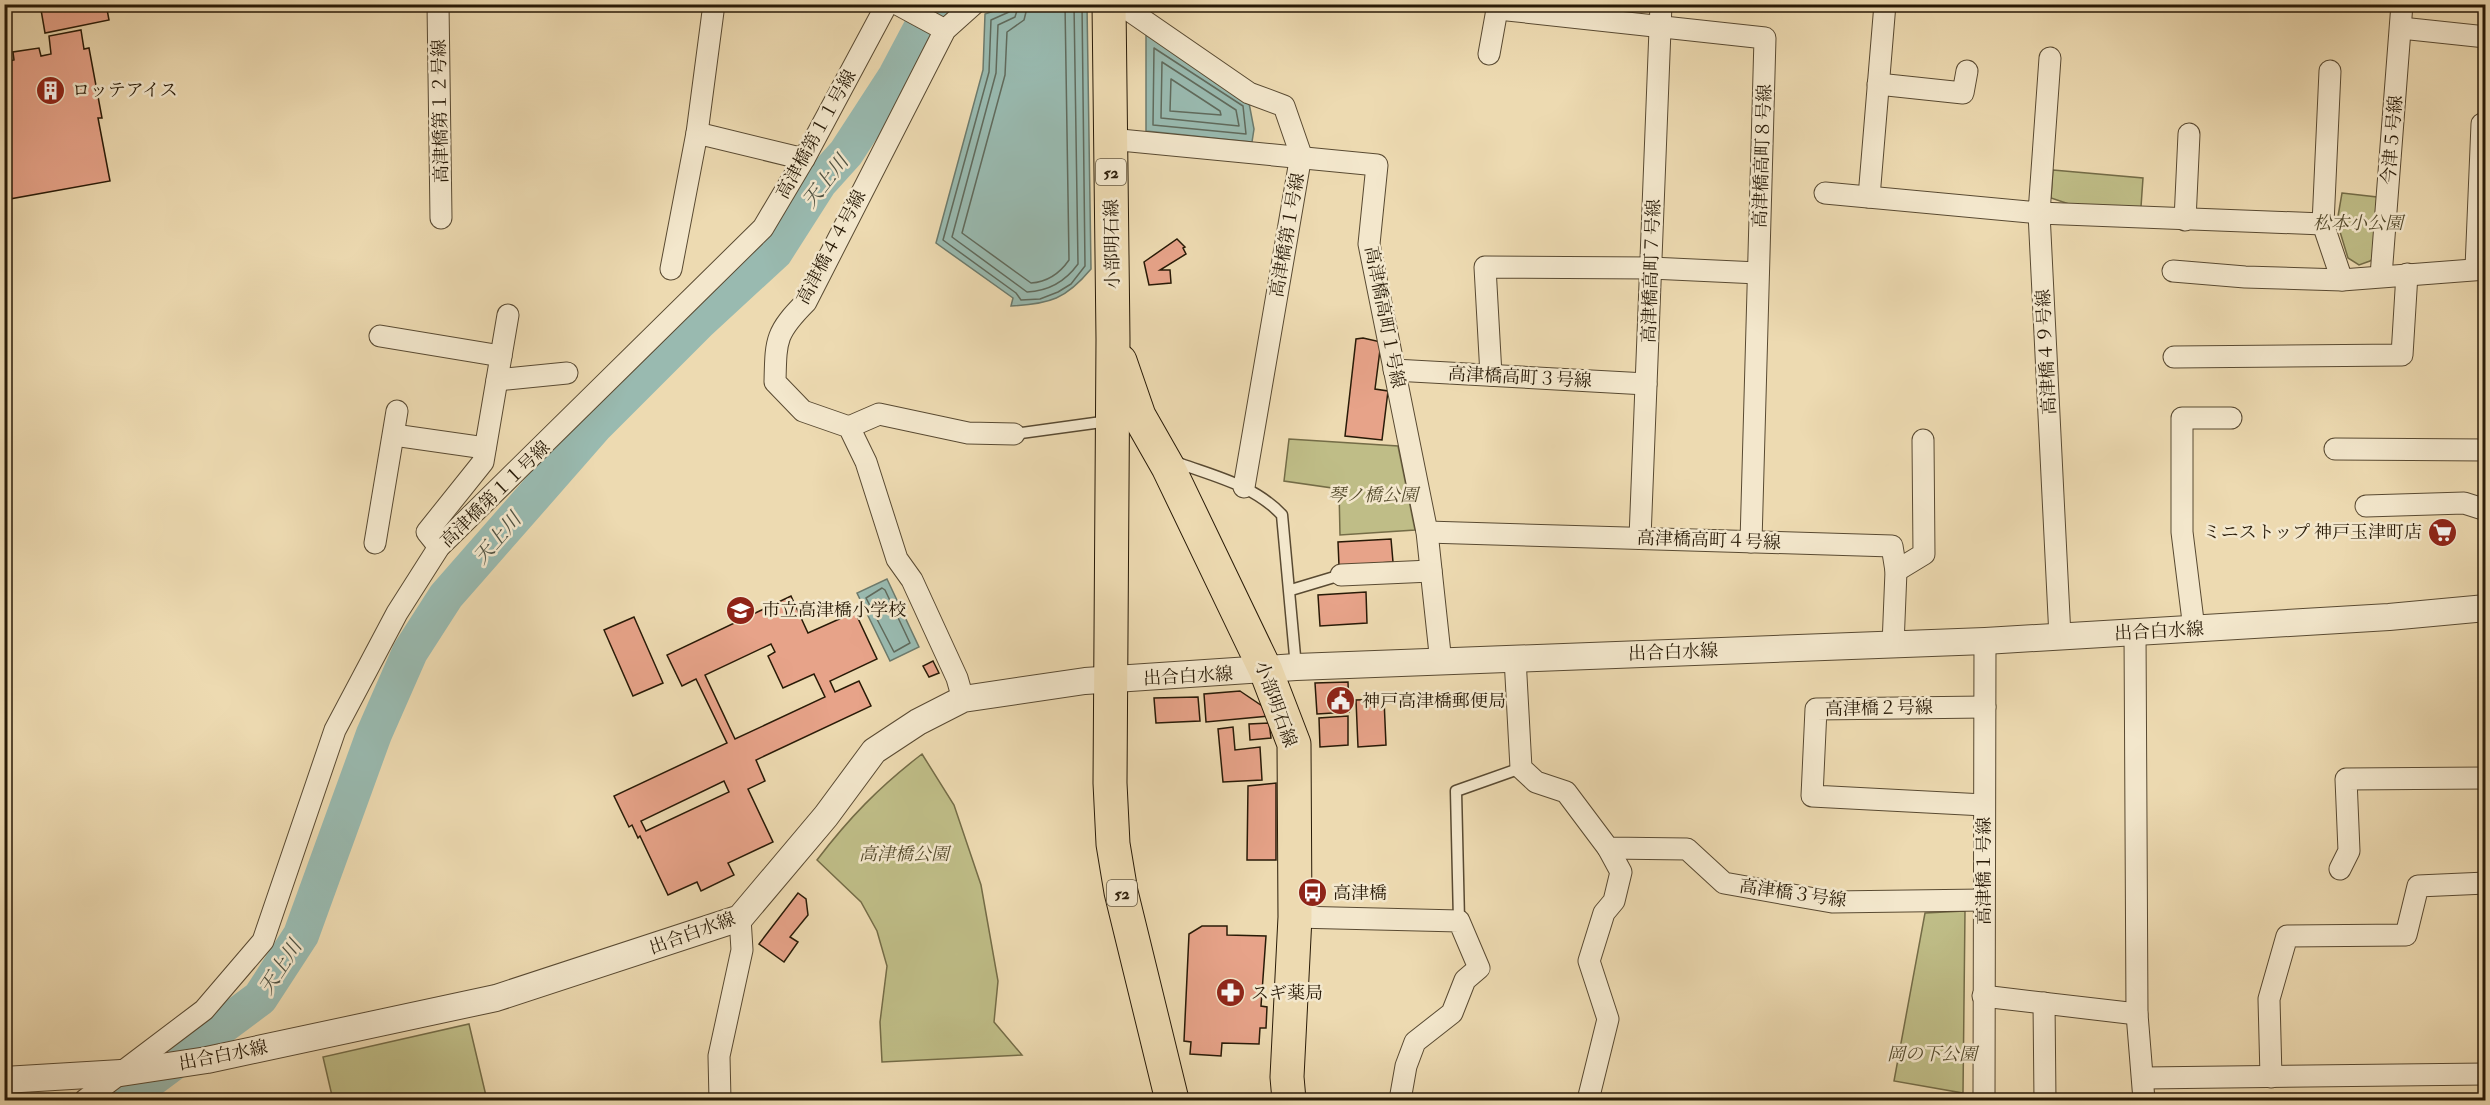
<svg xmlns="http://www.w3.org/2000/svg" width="2490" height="1105" font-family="'IM FELL Double Pica','Noto Serif JP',serif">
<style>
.green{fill:#bfbd87;stroke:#746c47;stroke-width:1.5}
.water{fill:#99bab0;stroke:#6c7a6c;stroke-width:1.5}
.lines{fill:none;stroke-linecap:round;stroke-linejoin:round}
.shore{stroke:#606a5c;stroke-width:1.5}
.river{stroke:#99bab0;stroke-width:36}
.building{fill:#e7a389;stroke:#281a07;stroke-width:1.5;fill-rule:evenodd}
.service-casing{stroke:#594a32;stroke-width:13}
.minor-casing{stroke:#594a32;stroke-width:23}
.tertiary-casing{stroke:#594a32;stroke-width:28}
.primary-casing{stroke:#281a07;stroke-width:35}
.service{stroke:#f3e7cc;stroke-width:10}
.minor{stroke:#f3e7cc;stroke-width:21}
.tertiary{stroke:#f3e7cc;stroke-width:26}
.primary{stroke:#eddab1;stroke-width:33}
.labels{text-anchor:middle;stroke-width:5;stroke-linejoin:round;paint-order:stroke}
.shield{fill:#f3e7cc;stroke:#655842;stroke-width:1.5}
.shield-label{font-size:16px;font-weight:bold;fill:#281a07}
.poi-label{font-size:18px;fill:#281a07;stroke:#f3e7cc;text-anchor:start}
.street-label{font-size:18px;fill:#281a07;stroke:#f3e7cc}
.park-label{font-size:18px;font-style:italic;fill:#554b2d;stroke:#f3e7cc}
.water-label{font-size:20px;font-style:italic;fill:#505242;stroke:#f3e7cc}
</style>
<rect width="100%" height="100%" fill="#eddab1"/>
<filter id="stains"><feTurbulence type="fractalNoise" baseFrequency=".00333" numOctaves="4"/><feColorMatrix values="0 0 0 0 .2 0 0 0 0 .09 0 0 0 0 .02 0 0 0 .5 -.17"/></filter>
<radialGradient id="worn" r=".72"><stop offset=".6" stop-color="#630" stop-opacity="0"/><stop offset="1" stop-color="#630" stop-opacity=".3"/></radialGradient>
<g class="green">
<path d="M2053,170l90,8 -2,29 -66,-1 -24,-8z"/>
<path d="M2342,193l35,4 1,57 -8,7 -11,4 -11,-7 -11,-36z"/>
<path d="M1289,439l109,7 17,84 -75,5 -1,-46 -55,-8z"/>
<path d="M922,754l32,51 27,80 17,96 -4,41 28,33 -140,7 -2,-40 7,-56 -10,-35 -16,-29 -44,-42c32,-42 62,-73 105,-106z"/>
<path d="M1965,911l-2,182 -69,-12 31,-168z"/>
<path d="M469,1024l18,76h-154l-10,-43z"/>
</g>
<g class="water">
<path d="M1014,4l73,1 4,264c-25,30 -41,35 -80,37l2,-8 -77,-55 47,-173 2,-56z"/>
<path d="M1146,33l103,70 5,26 -2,13 -106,-11z"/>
<path d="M887,579l32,68 -29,14 -33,-68z"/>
</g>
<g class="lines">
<g class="shore">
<path d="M1012,4l-3,8 -18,8 -2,52 -46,168 73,53 5,7 19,-1 18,-7 13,-8 14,-18 -3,-262"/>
<path d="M1019,4l-4,13 -17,8 -2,48 -44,164 75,55c22,-1 38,-10 51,-28l-4,-260"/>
<path d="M1028,4l-4,16 -17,12 -2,43 -43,158 69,50c16,-1 29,-10 38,-23l-4,-256"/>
<path d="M1154,48l89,58 3,28 -93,-9z"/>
<path d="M1162,62l74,48 3,16 -78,-8z"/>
<path d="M1171,79l49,32 1,4 -51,-4z"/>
<path d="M882,588l3,2 25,53 -16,9 -28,-54z"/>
</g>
<path class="river" d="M123,1100l137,-102 41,-63 73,-201 36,-82 36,-56 150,-171 103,-103 76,-70 44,-69 27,-30 50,-77 38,-72"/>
</g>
<g class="building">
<path d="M40,4h66l3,16 -64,13z"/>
<path d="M81,30l3,19 5,-1 13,70h-4l12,63 -106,19v-138l10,-2 -1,-8 26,-4 2,8 10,-2 -2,-18z"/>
<path d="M1177,239l8,8 -2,1 3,6 -26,16h10l1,13 -22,2 -5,-23z"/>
<path d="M1363,338l18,4 -6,47 13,2 -6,49 -37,-4 11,-97z"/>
<path d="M1391,539l2,23 -54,4 -1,-24z"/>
<path d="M1366,592l1,31 -47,3 -2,-31z"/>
<path d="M791,596l17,37 47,-21 22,47 -47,22 5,11 24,-11 12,25 -115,54 9,21 -17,8 25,53 -45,21 6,12 -33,16 -4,-9 -29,13 -28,-59 -2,2 -6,-13 -3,2 -15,-31 113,-53 -31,-64 -14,7 -15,-31zM771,644l4,8 -7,4 15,32 31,-14 11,23 -90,42 -30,-64zM724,781l5,11 -83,39 -5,-10z"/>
<path d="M634,617l29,66 -30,13 -29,-66z"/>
<path d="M933,661l6,12 -10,4 -6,-11z"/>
<path d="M1348,682l1,30 -32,2 -2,-31z"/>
<path d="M1240,691l28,19 1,6 -63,6 -2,-28z"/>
<path d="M1198,697l2,24 -44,2 -2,-25z"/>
<path d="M1384,699l2,46 -28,2 -2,-47z"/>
<path d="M1348,716v29l-28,2 -1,-29z"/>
<path d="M1269,723l2,15 -21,2 -1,-16z"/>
<path d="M1233,727l2,23 25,-3 2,33 -39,2 -5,-53z"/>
<path d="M1276,783v77h-29l1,-74z"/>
<path d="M798,893l8,6 2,16 -18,22 8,5 -14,20 -25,-18z"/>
<path d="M1202,926h25v9l39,1 -5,70 6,1 -1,21h-6l-1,16 -37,-1 -1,13 -31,-2 1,-12 -7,-1 5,-107z"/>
</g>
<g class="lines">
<defs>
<g id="service">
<path d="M1014,434l95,-13"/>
<path d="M1173,466l8,-2c36,13 74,22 101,51l14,152"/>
<path d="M1291,590l50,-15"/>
<path d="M1459,921l-3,-130 65,-23"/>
</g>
<g id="minor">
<path d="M438,4l3,214"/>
<path d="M897,4l48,26"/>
<path d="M1120,4l129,89 35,13 17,49 -57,332"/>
<path d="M1498,9l267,29 -14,504"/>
<path d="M2401,28l85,9"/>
<path d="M1489,54l9,-50"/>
<path d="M2330,71l-7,153 19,56 144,-11"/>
<path d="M1878,84l85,9 4,-22"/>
<path d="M697,133l17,-129"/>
<path d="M1110,139l267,26 -8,79 58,288 14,131"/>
<path d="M1825,193l214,20 11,-155"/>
<path d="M1869,197l16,-193"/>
<path d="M2185,220l4,-86"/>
<path d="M2476,268l6,-144"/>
<path d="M671,269l26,-136 107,26"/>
<path d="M2173,271l72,6 97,3"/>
<path d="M2381,276l21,-272"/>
<path d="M380,336l121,20"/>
<path d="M2174,357l228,-2 5,-81"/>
<path d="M1394,370l252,14"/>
<path d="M1491,375l-6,-108 166,1 107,5"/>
<path d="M497,380l70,-7"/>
<path d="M849,427l30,-13 89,19 46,1"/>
<path d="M394,435l91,13"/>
<path d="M2335,449l151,1"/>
<path d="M2366,506l98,-3 22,7"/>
<path d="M1427,532l465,14 4,25 -3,74"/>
<path d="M1640,538l21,-534"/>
<path d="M375,543l22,-132"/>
<path d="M439,547l-12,-15 56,-70 25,-147"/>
<path d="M1896,571l28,-17 -1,-114"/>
<path d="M1341,575l90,-4"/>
<path d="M2194,629l-12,-97v-114h49"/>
<path d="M2135,632l2,382 7,86"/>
<path d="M2060,637l-21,-424 284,11"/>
<path d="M1515,658l6,110 15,14 30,10 42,56 79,1 37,34 108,19 151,-2"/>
<path d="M963,699l-6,-21 -45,-98 -15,-21 -31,-97 -17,-35 -46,-16 -28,-29c1,-42 0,-49 31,-80l139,-272 29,-26"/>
<path d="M1984,805l-172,-9 4,-87 169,-2"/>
<path d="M2340,869l9,-18 -3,-72 140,-1"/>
<path d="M1295,917l164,4 20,47 -14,12 -13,33 -37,29 -9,24 -6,34"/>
<path d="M1983,996l154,18"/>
<path d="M2044,1003l1,97"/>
<path d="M2271,1077l-2,-78 18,-63 119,-1 12,-49 68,-3"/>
<path d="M2144,1078l342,-4"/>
<path d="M85,1100l119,-90 59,-69 72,-211 62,-117 42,-66 324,-319 41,-69 83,-155"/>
<path d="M720,1100l-1,-44 23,-106 -2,-32"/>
<path d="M1588,1100l20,-81 -19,-58 15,-48 10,-12 7,-29 -13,-24"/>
<path d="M1984,1100l1,-459"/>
</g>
<path id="tertiary" d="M4,1080l117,-7 86,-13 289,-62 244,-80 86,-102 48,-65 44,-29 45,-23 122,-18 211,-14 689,-26 404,-24 97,-9"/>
<g id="primary">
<path d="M1109,4l4,335 -3,444 3,61 8,48 51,208"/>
<path d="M1120,361l19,55 29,51 98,204 28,73 1,173 -8,160 2,23"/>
</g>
</defs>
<use href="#service" class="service-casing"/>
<use href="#minor" class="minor-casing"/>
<use href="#tertiary" class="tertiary-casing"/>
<use href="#primary" class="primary-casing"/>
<use href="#service" class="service"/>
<use href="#minor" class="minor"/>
<use href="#tertiary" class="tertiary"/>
<use href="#primary" class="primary"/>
</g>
<defs>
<symbol id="building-disc" viewBox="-11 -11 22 22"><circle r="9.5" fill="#8f2418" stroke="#f3e7cc"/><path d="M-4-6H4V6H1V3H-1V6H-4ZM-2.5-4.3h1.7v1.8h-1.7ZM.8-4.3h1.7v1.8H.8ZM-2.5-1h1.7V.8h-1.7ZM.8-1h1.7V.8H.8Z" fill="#fff"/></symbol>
<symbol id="supermarket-disc" viewBox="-11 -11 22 22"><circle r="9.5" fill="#8f2418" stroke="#f3e7cc"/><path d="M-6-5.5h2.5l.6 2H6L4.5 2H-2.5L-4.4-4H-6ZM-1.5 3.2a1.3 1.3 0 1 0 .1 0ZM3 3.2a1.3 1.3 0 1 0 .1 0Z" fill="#fff"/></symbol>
<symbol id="school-disc" viewBox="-11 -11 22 22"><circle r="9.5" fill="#8f2418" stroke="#f3e7cc"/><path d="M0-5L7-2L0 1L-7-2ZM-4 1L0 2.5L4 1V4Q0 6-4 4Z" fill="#fff"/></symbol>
<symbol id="civic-disc" viewBox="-11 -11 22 22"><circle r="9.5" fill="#8f2418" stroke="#f3e7cc"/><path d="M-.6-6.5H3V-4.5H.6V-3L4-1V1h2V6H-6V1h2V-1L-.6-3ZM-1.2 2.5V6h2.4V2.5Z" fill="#fff"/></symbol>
<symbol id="bus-disc" viewBox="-11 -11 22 22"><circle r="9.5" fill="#8f2418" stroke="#f3e7cc"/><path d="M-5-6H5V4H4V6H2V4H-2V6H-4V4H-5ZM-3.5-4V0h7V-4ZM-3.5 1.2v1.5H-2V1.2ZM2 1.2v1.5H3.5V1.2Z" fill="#fff"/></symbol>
<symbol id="pharmacy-disc" viewBox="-11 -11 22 22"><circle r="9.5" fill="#8f2418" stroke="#f3e7cc"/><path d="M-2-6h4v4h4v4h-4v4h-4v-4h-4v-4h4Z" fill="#fff"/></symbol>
</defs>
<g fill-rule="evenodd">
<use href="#building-disc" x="34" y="74" width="33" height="33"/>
<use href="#supermarket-disc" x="2426" y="516" width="33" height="33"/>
<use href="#school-disc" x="724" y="594" width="33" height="33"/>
<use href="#civic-disc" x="1324" y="684" width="33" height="33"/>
<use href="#bus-disc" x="1296" y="876" width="33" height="33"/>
<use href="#pharmacy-disc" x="1214" y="976" width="33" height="33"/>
</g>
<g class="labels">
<g class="shield">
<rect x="1096" y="159" width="30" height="26" rx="4.5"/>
<rect x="1107" y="880" width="30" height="26" rx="4.5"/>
</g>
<g class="shield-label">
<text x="1111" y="178">52</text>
<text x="1122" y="899">52</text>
</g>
<g class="poi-label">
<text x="72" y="96">ロッテアイス</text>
<text x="2422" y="538" text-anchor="end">ミニストップ 神戸玉津町店</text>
<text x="762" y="616">市立高津橋小学校</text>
<text x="1362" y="707">神戸高津橋郵便局</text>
<text x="1333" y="899">高津橋</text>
<text x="1251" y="999">スギ薬局</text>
</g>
<g class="street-label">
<text transform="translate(440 111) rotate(-91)" y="6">高津橋第１２号線</text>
<text transform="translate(816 134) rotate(-61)" y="6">高津橋第１１号線</text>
<text transform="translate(2392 140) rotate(-85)" y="6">今津５号線</text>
<text transform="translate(1762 156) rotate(-88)" y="6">高津橋高町８号線</text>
<text transform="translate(1287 235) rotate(-80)" y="6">高津橋第１号線</text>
<text transform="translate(1112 244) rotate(-91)" y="6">小部明石線</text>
<text transform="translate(831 247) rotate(-62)" y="6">高津橋４４号線</text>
<text transform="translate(1651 271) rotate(-88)" y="6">高津橋高町７号線</text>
<text transform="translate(1385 317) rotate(79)" y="6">高津橋高町１号線</text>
<text transform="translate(2046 352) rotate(-93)" y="6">高津橋４９号線</text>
<text transform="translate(1520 377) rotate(3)" y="6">高津橋高町３号線</text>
<text transform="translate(495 494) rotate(-44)" y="6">高津橋第１１号線</text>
<text transform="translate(1709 540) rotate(2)" y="6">高津橋高町４号線</text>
<text transform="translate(2159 631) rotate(-3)" y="6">出合白水線</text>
<text transform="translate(1673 652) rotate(-2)" y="6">出合白水線</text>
<text transform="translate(1188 676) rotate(-3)" y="6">出合白水線</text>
<text transform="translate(1276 704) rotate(70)" y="6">小部明石線</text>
<text transform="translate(1879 708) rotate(-1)" y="6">高津橋２号線</text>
<text transform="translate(1984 871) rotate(-90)" y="6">高津橋１号線</text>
<text transform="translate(1793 893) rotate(8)" y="6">高津橋３号線</text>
<text transform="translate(692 933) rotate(-20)" y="6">出合白水線</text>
<text transform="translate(223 1055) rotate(-11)" y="6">出合白水線</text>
</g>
<g class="park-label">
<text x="2358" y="229">松本小公園</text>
<text x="1373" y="501">琴ノ橋公園</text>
<text x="904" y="860">高津橋公園</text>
<text x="1932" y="1060">岡の下公園</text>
</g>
<g class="water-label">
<text transform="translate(825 181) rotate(-52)" y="7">天上川</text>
<text transform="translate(497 538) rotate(-49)" y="7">天上川</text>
<text transform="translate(280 967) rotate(-57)" y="7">天上川</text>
</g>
</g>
<rect width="2490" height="1105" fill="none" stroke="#eddab1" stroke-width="24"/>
<rect x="6" y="6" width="2478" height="1093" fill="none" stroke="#281a07" stroke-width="3"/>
<rect x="12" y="12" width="2466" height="1081" fill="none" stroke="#281a07" stroke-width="1.5"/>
<rect width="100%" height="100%" filter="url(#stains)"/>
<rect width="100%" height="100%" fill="url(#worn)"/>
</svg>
